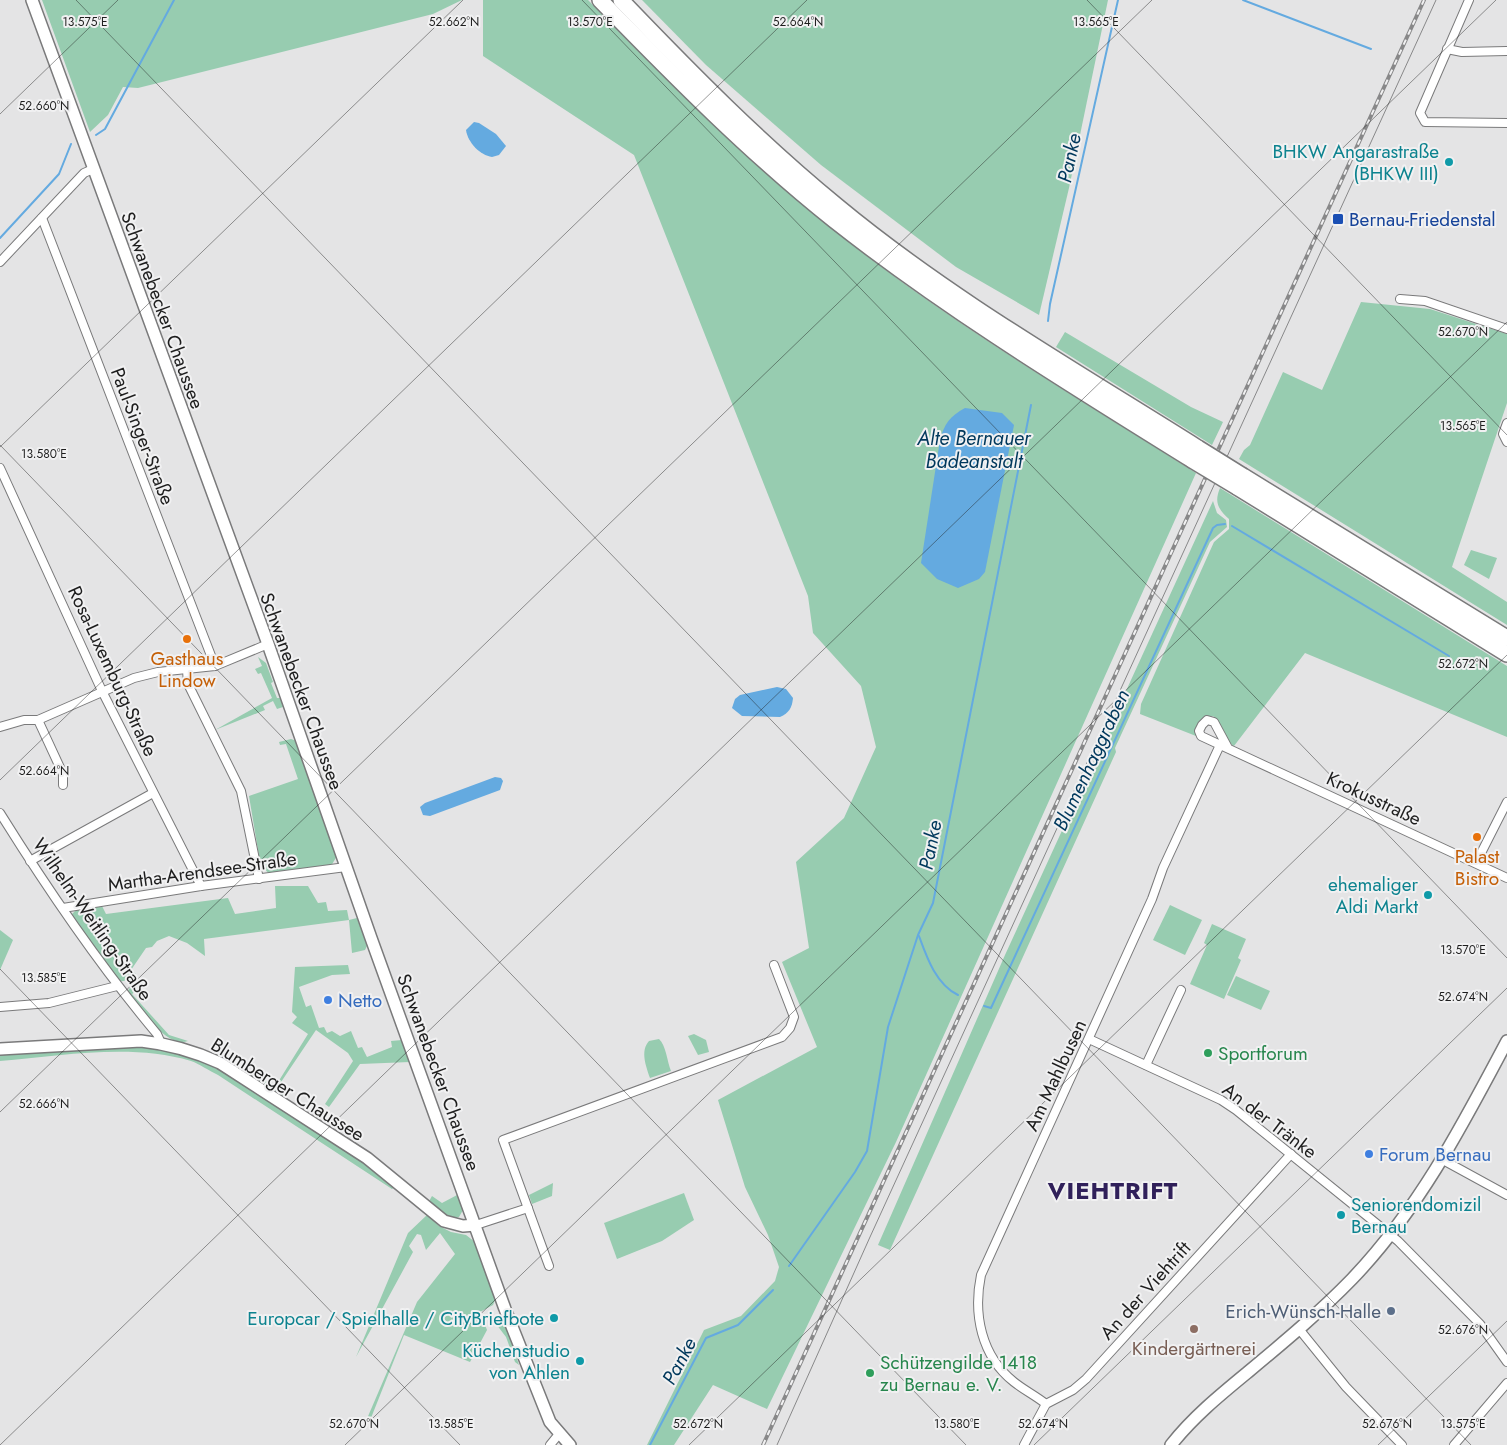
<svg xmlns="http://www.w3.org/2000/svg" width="1507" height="1445" font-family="Jost,sans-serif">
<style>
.green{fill:#97ccb0}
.water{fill:#64aae0}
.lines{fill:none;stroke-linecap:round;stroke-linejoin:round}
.stream{stroke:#64aae0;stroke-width:2}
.minor-casing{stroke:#7a7a7b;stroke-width:10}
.secondary-casing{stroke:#7a7a7b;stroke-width:14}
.motorway-casing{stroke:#7a7a7b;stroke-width:18}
.minor{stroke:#fff;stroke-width:8}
.secondary{stroke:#fff;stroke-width:11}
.motorway{stroke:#fff;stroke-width:15}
.tram{stroke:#888889;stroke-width:1}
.rail-casing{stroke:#888889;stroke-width:4}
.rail{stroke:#f1f1f2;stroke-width:2;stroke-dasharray:5.5;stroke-linecap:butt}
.motorway-bridge-casing{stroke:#7a7a7b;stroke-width:18;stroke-linecap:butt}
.motorway-bridge{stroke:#fff;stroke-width:15}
.ticks{fill:none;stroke:#1e1e1e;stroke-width:1;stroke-opacity:0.45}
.culture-dot{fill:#0f9aa8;stroke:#f1f1f2;stroke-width:2}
.transit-dot{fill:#1a4fb4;stroke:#f1f1f2;stroke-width:2}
.food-dot{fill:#e8710a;stroke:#f1f1f2;stroke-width:2}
.shop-dot{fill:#3f7fe0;stroke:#f1f1f2;stroke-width:2}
.leisure-dot{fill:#2e9e5b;stroke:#f1f1f2;stroke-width:2}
.service-dot{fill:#5c6f8a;stroke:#f1f1f2;stroke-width:2}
.education-dot{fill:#8d6e63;stroke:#f1f1f2;stroke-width:2}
.labels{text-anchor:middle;stroke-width:4;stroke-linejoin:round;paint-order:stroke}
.culture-label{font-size:19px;fill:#0d838f;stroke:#f1f1f2;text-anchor:end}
.transit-label{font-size:19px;fill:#164399;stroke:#f1f1f2;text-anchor:start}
.street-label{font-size:19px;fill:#1e1e1e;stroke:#f1f1f2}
.food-label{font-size:19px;fill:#c56008;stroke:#f1f1f2}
.shop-label{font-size:19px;fill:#366cbe;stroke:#f1f1f2;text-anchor:start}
.leisure-label{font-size:19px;fill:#27864d;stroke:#f1f1f2;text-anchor:start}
.service-label{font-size:19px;fill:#4e5e75;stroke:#f1f1f2;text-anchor:end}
.education-label{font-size:19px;fill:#785e54;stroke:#f1f1f2}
.water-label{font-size:20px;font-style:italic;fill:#00385c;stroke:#f1f1f2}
.district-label{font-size:24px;font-weight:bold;letter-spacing:1px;fill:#30205a;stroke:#f1f1f2}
.ticks-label{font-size:12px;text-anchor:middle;fill:#1e1e1e;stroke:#f1f1f2;stroke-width:4;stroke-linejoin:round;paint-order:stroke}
</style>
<rect width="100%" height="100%" fill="#e4e4e5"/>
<g class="green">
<path d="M42,0h420l-29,14 -295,74 -15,-1 -15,28 -18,17z"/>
<path d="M483,0h105c77,79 155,156 241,226 114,93 243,168 367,247l-300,669 -129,267 -54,-24 -39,60h-27l57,-115 37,-14 34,-35 4,-14 -11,-32 -23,-48 -27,-87 99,-53 -35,-85 27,-14 -13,-86 48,-44 32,-71 -15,-61 -48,-53 -5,-37 -174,-441 -151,-99z"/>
<path d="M642,0h466l-39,188 -30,127 -83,-48 -135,-102 -115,-100z"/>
<path d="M1361,302l69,7 77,25v69l-55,164 55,35v23l-268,-166 5,-9 6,-5 33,-73 39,18z"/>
<path d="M1065,332l126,75 32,15 -11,23 -156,-98z"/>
<path d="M1220,488l287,178v71l-202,-84 -71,93c-10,-5 -10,-23 -21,-30l-8,2 -9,12v6l-56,-22 1,-10 73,-162 15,-13v-10c-11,-10 -15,-17 -9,-31z"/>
<path d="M1213,501l4,12 9,7 1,7 -17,15 -95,206 1,4 -226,498 -12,-5 127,-290z"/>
<path d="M1471,550l26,8 -8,21 -25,-14z"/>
<path d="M258,657l8,6 7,19 -2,1 6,15h4l2,9 -6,2 -4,-8 -10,5 2,4 -50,20 57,-32 -11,-25 -3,1 -3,-5 7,-3z"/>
<path d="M291,739l6,2 40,115 -6,10 -60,9 -7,-6 -4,-7 -11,-66 49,-17 -12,-35 -6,1 -1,-3z"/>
<path d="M275,886h33l10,17 8,-1 2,9 19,-1 2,10 8,-2 10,28 -2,4 -13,3 -3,-33 -145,19 1,17 -18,-13 -18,-7 -12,5 -5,6 -6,1 -15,22 5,4c-7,5 -13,9 -21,7l-44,-66 5,-5 26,-4 4,8 122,-16 7,16 41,-6z"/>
<path d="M1170,905l32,15 -17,35 -32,-15z"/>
<path d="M1212,924l34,15 -8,19 3,2 -17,39 -34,-15 17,-39 -3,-2z"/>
<path d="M0,930l13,10 -13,30z"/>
<path d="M348,965l2,9 -18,1 -33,12 7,20 5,-2 8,23 5,-1 3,6 5,-2 8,5 11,-5 7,17 4,-1 5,10 25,-10 -1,-6 11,-1 8,22 -50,2 -31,43 -4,-3 28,-43 -5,-8 -32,-23 -39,58 9,7 -1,3 -26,-17 -9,-10 25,16 33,-53 -16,-11 5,-6 -5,-5 3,-45z"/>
<path d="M1236,976l34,15 -9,19 -34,-15z"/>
<path d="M140,980l5,4 -13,10 37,41 19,6c-22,8 -48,-34 -61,-49l4,-6z"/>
<path d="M694,1034l12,6 3,12 -11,3 -10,-19z"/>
<path d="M659,1039c7,6 8,22 12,32l-21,7c-4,-12 -10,-27 -1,-37z"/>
<path d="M136,1046l47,7 30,12 66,39 118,81 -5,4 -174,-114c-9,-4 -18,-11 -27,-14 -60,-18 -130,-5 -191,0v-7z"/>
<path d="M553,1183l-1,13 -20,8 -3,-9z"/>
<path d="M684,1193l10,27 -32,21 -45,18 -13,-36z"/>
<path d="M459,1194l4,16 -4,7c-12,3 -22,-7 -31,-14l4,-7 10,7z"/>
<path d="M427,1215l12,11 12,6 15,3 9,7 21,56 -3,7 -13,7 7,18 -17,32 -66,-27 -35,88 -3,-2 51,-119 38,-48 -15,-21 -14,17 -5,-15 -4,-1 -8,12 4,6 -57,105 52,-124z"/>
<path d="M495,1315l8,2 16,48 -4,-3 -9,-25 -13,-17z"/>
</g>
<g class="water">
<path d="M474,122l5,1 17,11 10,12 -7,9 -7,2c-12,-2 -24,-14 -26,-27z"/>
<path d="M965,408l37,5 12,12 -29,147 -6,7 -21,9 -21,-9 -16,-16 19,-123c4,-16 10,-24 25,-32z"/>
<path d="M777,687l9,2 7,9c-1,10 -4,15 -13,19l-38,-1 -10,-8 3,-9 5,-4z"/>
<path d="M495,777l6,1 2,3 -3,9 -70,26 -7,-1 -3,-8 5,-4z"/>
</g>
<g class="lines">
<g class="stream">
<path d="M1243,0l128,49"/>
<path d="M96,135l9,-6 69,-129"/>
<path d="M0,238l59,-64 12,-30"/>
<path d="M1048,321l2,-17 68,-304"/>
<path d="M1232,526l217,130"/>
<path d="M919,936c8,22 17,48 39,59"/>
<path d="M984,1006l7,2 222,-480 4,-3 8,-1"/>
<path d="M789,1266l66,-94 12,-21 21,-124 30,-92 15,-32 98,-498"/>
<path d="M650,1445l56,-107 32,-13 35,-35"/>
</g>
<defs>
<g id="minor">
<path d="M1469,0l-49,113 5,9 82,1"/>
<path d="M1447,49l15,3 45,-1"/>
<path d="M42,218l173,448"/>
<path d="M0,262l84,-89 9,-4"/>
<path d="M1400,299l25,2 82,28"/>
<path d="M1507,423l-4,11 4,8"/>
<path d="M0,468l102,223 99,195"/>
<path d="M187,670l1,14 53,107 18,88"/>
<path d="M38,720l25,54v11"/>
<path d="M0,727l24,-7h14l96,-42 24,-6 57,-6 53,-22"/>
<path d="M1228,748l-14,-26 -7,-2 -5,5 -3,6 2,5 306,142"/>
<path d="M0,813c48,77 99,152 157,221l4,9"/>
<path d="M30,861l123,-68"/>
<path d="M1476,863l31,-61"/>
<path d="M63,908l138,-22 145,-19"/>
<path d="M0,1007l49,-4 68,-17"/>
<path d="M1089,1039l132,61 15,10 162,131 82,83 27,38"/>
<path d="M1146,1065l35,-75"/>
<path d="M1443,1160l64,35"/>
<path d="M476,1225l52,-17"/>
<path d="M549,1266l-46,-126 279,-103 8,-9 4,-11 -20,-52"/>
<path d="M1299,1329l47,58 56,58"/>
<path d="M1046,1404c-10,-8 -22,-14 -32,-22 -33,-26 -41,-68 -33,-107l171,-376 11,-31 57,-123"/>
<path d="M550,1445l9,-11"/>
<path d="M1024,1445l22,-41 27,-14 13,-11 205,-225"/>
<path d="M1454,1445l53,-62"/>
</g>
<g id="secondary">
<path d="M32,0l236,644 103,294 134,371 45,113 20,23"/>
<path d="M0,1049l141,-8c28,3 53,10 79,22l147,95 77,63 19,5 13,-1"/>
<path d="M1171,1445c22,-28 49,-50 77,-73 36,-30 72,-60 104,-93 67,-70 110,-153 155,-238"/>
</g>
<g id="motorway">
<path d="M600,0c75,77 150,153 234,220 113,89 236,164 358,240"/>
<path d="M621,0c69,72 139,143 216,206 111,92 239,165 361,242"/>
<path d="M1243,476l264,162"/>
<path d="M1237,487l270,167"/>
</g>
</defs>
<use href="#minor" class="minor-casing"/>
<use href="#secondary" class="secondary-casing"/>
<use href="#motorway" class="motorway-casing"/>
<use href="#minor" class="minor"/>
<use href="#secondary" class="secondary"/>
<use href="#motorway" class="motorway"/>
<path class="tram" d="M777,1445l93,-208 566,-1237"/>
<defs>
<path id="rail" d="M763,1445l661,-1445"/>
</defs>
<use href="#rail" class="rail-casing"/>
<use href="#rail" class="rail"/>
<defs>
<g id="motorway-bridge">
<path d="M1198,448l45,28"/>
<path d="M1192,460l45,27"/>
</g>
</defs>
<use href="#motorway-bridge" class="motorway-bridge-casing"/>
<use href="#motorway-bridge" class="motorway-bridge"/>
</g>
<path class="ticks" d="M76,0l1395,1445M582,0l925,958M1087,0l420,435M0,114l118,-114M0,445l966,1000M0,447l463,-447M0,780l807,-780M0,969l460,476M0,1112l1152,-1112M0,1445l1496,-1445M345,1445l1162,-1123M689,1445l818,-790M1034,1445l473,-457M1378,1445l129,-124"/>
<g class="culture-dot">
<circle cx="1449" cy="162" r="5"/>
<circle cx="1428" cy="895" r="5"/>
<circle cx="1341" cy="1215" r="5"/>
<circle cx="554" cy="1318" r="5"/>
<circle cx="580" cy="1361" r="5"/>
</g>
<rect class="transit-dot" x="1332" y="213" width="12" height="12" rx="2.5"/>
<g class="food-dot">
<circle cx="187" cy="639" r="5"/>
<circle cx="1477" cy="837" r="5"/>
</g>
<g class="shop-dot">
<circle cx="328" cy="1000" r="5"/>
<circle cx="1369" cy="1154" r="5"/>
</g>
<g class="leisure-dot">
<circle cx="1208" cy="1053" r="5"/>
<circle cx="870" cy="1373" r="5"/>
</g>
<circle class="service-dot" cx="1391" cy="1311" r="5"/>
<circle class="education-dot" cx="1194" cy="1329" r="5"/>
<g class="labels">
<g class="culture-label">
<text x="1439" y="158">BHKW Angarastraße<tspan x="1439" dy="22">(BHKW III)</tspan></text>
<text x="1418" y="891">ehemaliger<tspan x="1418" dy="22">Aldi Markt</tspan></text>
<text x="1351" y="1211" text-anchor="start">Seniorendomizil<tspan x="1351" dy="22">Bernau</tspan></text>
<text x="544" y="1325">Europcar / Spielhalle / CityBriefbote</text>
<text x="570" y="1357">Küchenstudio<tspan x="570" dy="22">von Ahlen</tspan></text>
</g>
<g class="transit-label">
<text x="1349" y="226">Bernau-Friedenstal</text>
</g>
<g class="street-label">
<text transform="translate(163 310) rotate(70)" y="7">Schwanebecker Chaussee</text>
<text transform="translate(143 436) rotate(69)" y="7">Paul-Singer-Straße</text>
<text transform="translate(113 671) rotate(65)" y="7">Rosa-Luxemburg-Straße</text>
<text transform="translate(302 691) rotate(70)" y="7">Schwanebecker Chaussee</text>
<text transform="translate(1374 798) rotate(25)" y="7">Krokusstraße</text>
<text transform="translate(202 871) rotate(-8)" y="7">Martha-Arendsee-Straße</text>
<text transform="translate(93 919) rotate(55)" y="7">Wilhelm-Weitling-Straße</text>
<text transform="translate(439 1072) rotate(70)" y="7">Schwanebecker Chaussee</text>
<text transform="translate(1055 1075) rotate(-65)" y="7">Am Mahlbusen</text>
<text transform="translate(288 1089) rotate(32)" y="7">Blumberger Chaussee</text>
<text transform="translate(1270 1120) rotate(37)" y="7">An der Tränke</text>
<text transform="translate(1145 1290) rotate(-48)" y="7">An der Viehtrift</text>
</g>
<g class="food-label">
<text x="187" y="665">Gasthaus<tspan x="187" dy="22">Lindow</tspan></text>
<text x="1477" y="863">Palast<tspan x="1477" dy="22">Bistro</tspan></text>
</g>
<g class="shop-label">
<text x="338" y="1007">Netto</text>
<text x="1379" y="1161">Forum Bernau</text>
</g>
<g class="leisure-label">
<text x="1218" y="1060">Sportforum</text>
<text x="880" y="1369">Schützengilde 1418<tspan x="880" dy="22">zu Bernau e. V.</tspan></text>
</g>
<g class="service-label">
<text x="1381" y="1318">Erich-Wünsch-Halle</text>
</g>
<g class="education-label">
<text x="1194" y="1355">Kindergärtnerei</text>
</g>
<g class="water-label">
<text transform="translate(1069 158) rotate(-78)" y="7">Panke</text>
<text x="974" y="445">Alte Bernauer<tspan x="974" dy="23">Badeanstalt</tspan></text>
<text transform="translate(1091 760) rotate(-65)" y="7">Blumenhaggraben</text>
<text transform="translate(930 845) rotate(-79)" y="7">Panke</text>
<text transform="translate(679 1361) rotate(-62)" y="7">Panke</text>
</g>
<g class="district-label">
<text x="1113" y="1199">VIEHTRIFT</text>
</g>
</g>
<g class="ticks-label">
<text x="454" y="26">52.662°N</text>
<text x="798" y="26">52.664°N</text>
<text x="85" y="26">13.575°E</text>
<text x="590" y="26">13.570°E</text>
<text x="1096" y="26">13.565°E</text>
<text x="44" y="110">52.660°N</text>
<text x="1463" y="336">52.670°N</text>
<text x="1463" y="430">13.565°E</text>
<text x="44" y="458">13.580°E</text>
<text x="1463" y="668">52.672°N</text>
<text x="44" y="775">52.664°N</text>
<text x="1463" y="954">13.570°E</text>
<text x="44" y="982">13.585°E</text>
<text x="1463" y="1001">52.674°N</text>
<text x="44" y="1108">52.666°N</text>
<text x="1463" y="1334">52.676°N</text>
<text x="451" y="1428">13.585°E</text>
<text x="957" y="1428">13.580°E</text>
<text x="1463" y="1428">13.575°E</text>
<text x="354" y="1428">52.670°N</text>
<text x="698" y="1428">52.672°N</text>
<text x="1043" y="1428">52.674°N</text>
<text x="1387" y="1428">52.676°N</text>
</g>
</svg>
